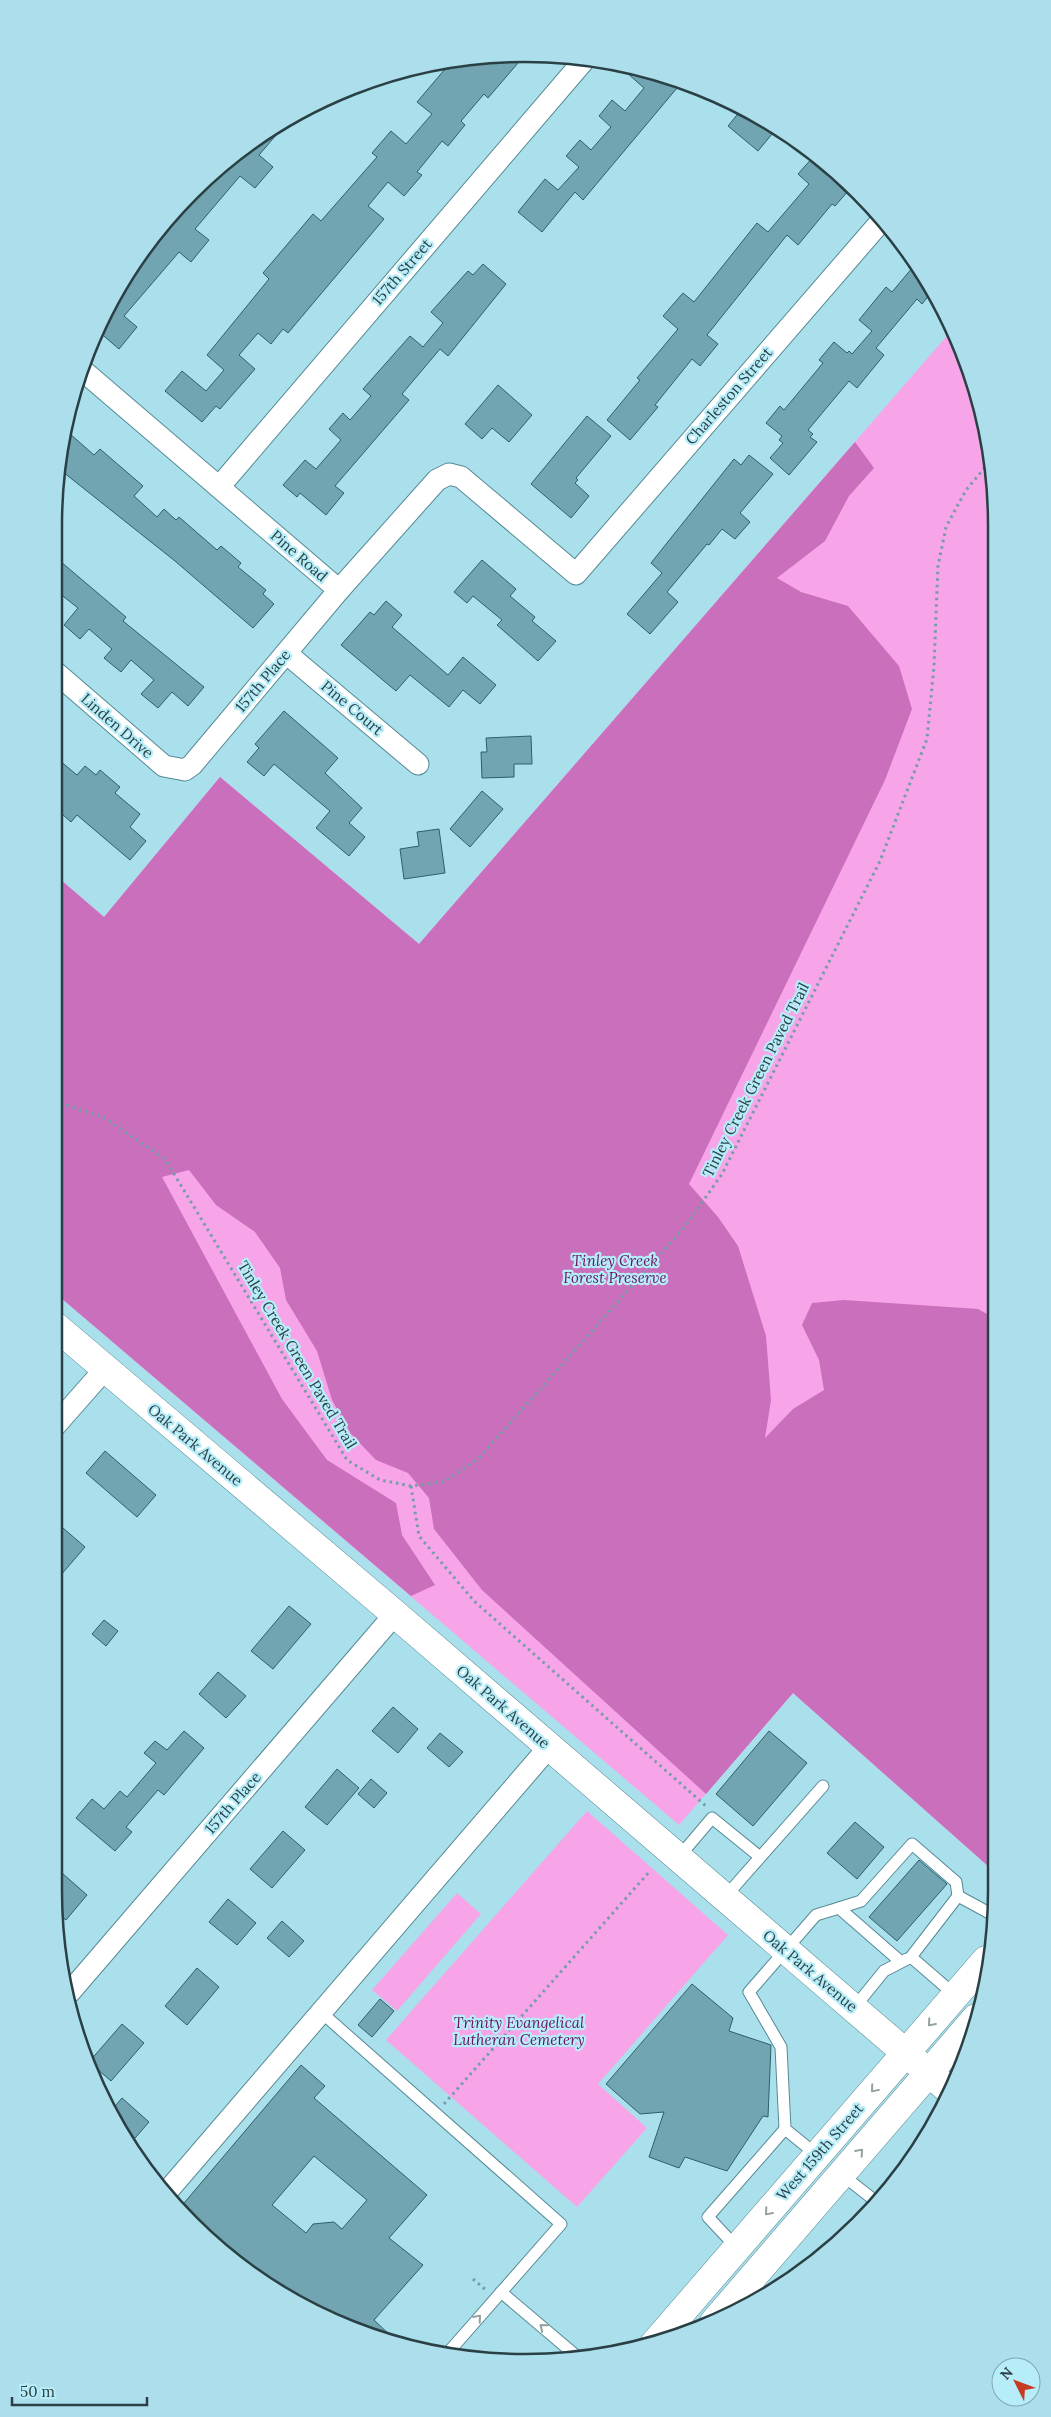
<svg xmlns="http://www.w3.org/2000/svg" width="1051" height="2417" font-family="Lora,serif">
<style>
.green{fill:#f7a4e9}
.forest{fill:#c96fbc}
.building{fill:#71a5b1;stroke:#2c606b;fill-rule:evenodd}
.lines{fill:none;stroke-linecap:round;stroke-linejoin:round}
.lane-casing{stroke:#568a95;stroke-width:13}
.street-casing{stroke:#568a95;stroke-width:23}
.secondary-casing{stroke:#568a95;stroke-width:29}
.primary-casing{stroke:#568a95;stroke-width:29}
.path{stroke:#749da6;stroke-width:3;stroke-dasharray:2.5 4;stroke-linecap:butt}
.lane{stroke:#fff;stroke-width:11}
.street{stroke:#fff;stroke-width:21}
.secondary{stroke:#fff;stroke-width:28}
.primary{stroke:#fff;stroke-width:28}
.oneway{stroke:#94a0a2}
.labels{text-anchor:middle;stroke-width:4.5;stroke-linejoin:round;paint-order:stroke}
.street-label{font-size:15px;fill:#2a4045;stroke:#b7edf9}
.park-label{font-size:15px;font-style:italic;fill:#67145e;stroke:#b7edf9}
.rim{fill:none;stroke:#2a4045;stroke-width:2.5}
</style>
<rect width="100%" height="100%" fill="#aae0ec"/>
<g class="green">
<path d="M952,330l9,15 32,119 4,1410 -204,-181 -114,132 -625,-533v-418l50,43 116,-140 199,167z"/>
<path d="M587,1811l141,124 -130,149 49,44 -70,79 -191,-167z"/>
<path d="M457,1893l24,21 -84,97 -25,-21z"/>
</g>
<path class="forest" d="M855,442l19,26 -25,28 -24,45 -48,37 24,14 47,14 51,60 13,43 -27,71 -196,404 29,33 20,29 28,90 5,64 -6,38 28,-29 31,-19 -5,-30 -17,-35 10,-22 32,-3 134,9 18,10 1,555 -204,-181 -87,101 -224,-204 -48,-61 -5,-31 -21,-25 -32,-13 -25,-26 -19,-34 -15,-49 -31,-51 -6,-32 -25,-36 -39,-27 -27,-35 -27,7 120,222 45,61 69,43 6,32 33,50 -24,11 -357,-304v-418l50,43 116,-140 199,167z"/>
<g class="building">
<path d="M495,55l29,1 -36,42 -4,-4 -23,27 4,4 -17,21 -6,-5 -25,31 5,3 -18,21 -16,-14 -20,24 16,13 -96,114 -5,-4 -12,15 -13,-11 -19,22 16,14 -35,40 -4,-3 -14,16 -37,-31 17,-20 24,20 18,-21 -17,-15 62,-76 -6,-6 50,-59 8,7 56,-64 -5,-4 19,-22 15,13 26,-30 -15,-12 34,-40z"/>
<path d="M618,65l44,10 15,13 -94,112 -8,-8 -33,40 -24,-20 27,-33 13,11 21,-23 -13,-11 14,-16 11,10 20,-23 -12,-11 13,-16 13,11 19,-23z"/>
<path d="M741,110l36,18 -19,23 -30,-25z"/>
<path d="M281,125l2,2 -24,28 14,12 -18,21 -15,-12 -45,53 14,11 -18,22 -12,-10 -55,64 13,11 -18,22 -21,-18 19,-42 54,-75 68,-63z"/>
<path d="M814,156l32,28 -2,2 5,4 -14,16 -3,-2 -34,41 -11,-10 -80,100 11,9 -18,22 -8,-7 -37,46 3,2 -28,33 -23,-20 33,-40 -3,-2 41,-49 -15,-13 20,-23 11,9 63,-79 11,9 41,-48 -11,-10z"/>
<path d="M483,264l23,20 -58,72 -8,-7 -38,45 7,6 -74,86 9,7 -18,22 -26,-22 -3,4 -14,-12 22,-25 11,9 25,-29 -12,-11 14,-16 7,7 21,-24 -8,-7 47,-53 13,11 20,-24 -12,-11 37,-41 5,4z"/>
<path d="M913,267l17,27 -8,10 -5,-5 -41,49 8,7 -27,33 -8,-7 -41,49 5,4 -3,3 7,5 -28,33 -19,-17 13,-15 -4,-3 3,-4 -16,-13 14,-17 4,4 39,-47 -4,-3 15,-18 13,11 2,-2 3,3 20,-23 -13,-11 27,-33 6,5z"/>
<path d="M498,385l34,30 -23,27 -17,-14 -10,11 -17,-15z"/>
<path d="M587,416l24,20 -35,42 2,2 -3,3 14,13 -18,22 -40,-34z"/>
<path d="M69,433l25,22 6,-6 43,37 -9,10 23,21 7,-8 12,11 3,-3 38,33 4,-4 20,17 -3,4 28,23 -3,4 11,10 -21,24 -78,-67 -112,-89z"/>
<path d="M749,455l24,19 -33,39 10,9 -15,17 -13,-10 -13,16 -2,-1 -40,48 11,10 -28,32 -23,-20 35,-41 -11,-10 83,-104 7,6z"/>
<path d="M54,556l72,61 -3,4 81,66 -16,19 -16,-14 -14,16 -17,-14 13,-14 -23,-20 -10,12 -17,-14 8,-9 -23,-20 -9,10 -16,-14 14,-17 -24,-19z"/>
<path d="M482,560l34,29 -6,7 25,21 -3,4 24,20 -18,20 -41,-36 5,-5 -29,-24 -6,7 -13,-11z"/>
<path d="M386,601l16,14 -10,12 56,48 15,-18 33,28 -16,19 -17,-14 -14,17 -39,-32 -14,16 -55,-46 29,-33 4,3z"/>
<path d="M284,711l54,47 -13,15 37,35 -13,15 16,14 -16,19 -33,-28 14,-17 -56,-47 -10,12 -17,-14 12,-14 -4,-4z"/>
<path d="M531,736l1,28h-18v13l-32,1 -1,-26h6l-1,-14z"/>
<path d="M54,756l23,19 8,-9 11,9 4,-5 20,17 -5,6 25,21 -10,13 16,14 -16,19 -53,-45 -6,7 -17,-15v-5l6,-8 -6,-5z"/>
<path d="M482,791l21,18 -33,38 -20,-18z"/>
<path d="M439,829l6,44 -41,6 -4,-30 19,-3 -2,-14z"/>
<path d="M105,1451l51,44 -19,22 -51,-44z"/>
<path d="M63,1528l22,19 -31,36v-45z"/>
<path d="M289,1606l22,18 -38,45 -22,-18z"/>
<path d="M104,1620l14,11 -12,15 -14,-12z"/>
<path d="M218,1672l28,24 -20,22 -27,-24z"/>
<path d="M393,1707l25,22 -20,24 -26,-22z"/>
<path d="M184,1731l20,17 -40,47 -6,-5 -32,37 6,5 -17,19 -39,-33 16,-19 12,10 16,-18 7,6 29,-34 -12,-10 11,-12 12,9z"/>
<path d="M769,1731l38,32 -54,63 -37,-32z"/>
<path d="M440,1733l23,19 -14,15 -22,-19z"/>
<path d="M337,1769l22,19 -32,37 -22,-18z"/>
<path d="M371,1779l16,14 -13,15 -16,-14z"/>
<path d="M855,1822l29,25 -27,32 -30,-26z"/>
<path d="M283,1831l22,19 -33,38 -22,-19z"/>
<path d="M919,1860l28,24 -50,57 -28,-24z"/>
<path d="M54,1866l33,29 -21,25 -9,-7 -3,-21z"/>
<path d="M228,1899l28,24 -19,22 -28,-23z"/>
<path d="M282,1921l22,20 -15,16 -22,-19z"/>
<path d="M197,1968l22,19 -32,38 -22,-19z"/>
<path d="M692,1984l41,34 -4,13 42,14 -3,72 -5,-1 -36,55 -42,-14 -6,11 -30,-11 15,-45 -24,2 -34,-30z"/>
<path d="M380,1999l14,12 -22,26 -14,-12z"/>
<path d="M122,2024l22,19 -33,38 -22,-19z"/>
<path d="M301,2065l24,21 -11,12 113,97 -38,43 34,27 -49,55 20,19 -104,-39 -111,-91zM314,2156l53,44 -25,29 -8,-7 -21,2 -7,9 -34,-28z"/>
<path d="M122,2098l27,24 -20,23 -12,-18 -7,-15z"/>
</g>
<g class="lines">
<defs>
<g id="lane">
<path d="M678,1858l34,-40 48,39"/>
<path d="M725,1897l98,-111"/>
<path d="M839,1908l22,-7 51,-57 44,38 2,14"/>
<path d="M955,1995l-44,-38 47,-61 35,19"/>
<path d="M854,2008l30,-37 23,-12"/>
<path d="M322,2013l239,211 -115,131"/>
<path d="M817,2155l-32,-26 -4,-82 -32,-55 67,-77 23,-7 62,54"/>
<path d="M841,2174l37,29 8,-9"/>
<path d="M737,2248l-29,-31 77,-88"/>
<path d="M753,2279l5,23"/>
<path d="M501,2292l79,67"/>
</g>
<g id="street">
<path d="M81,369l258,221 98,-110 12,-6 12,3 115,97 307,-355"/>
<path d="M219,487l367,-429"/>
<path d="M286,653l132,111"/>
<path d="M54,671l110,95 21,4 7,-5 147,-175"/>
<path d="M54,1427l51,-58"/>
<path d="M70,1992l325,-378"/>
<path d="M165,2194l384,-447"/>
</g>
<path id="secondary" d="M54,1325l341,289 555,477"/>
<g id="primary">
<path d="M714,2322l262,-304"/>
<path d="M654,2344l332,-384"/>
</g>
</defs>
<use href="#lane" class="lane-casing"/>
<use href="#street" class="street-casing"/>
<use href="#secondary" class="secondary-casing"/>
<use href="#primary" class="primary-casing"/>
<g class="path">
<path d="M54,1101l49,16 62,42 182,301 33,20 31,6 32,-4 35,-23 209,-235 35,-50 158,-313 47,-122 7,-73 4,-100 8,-39 20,-37 26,-31"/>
<path d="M411,1486l8,50 55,65 233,206"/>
<path d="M444,2104l206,-233"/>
<path d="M473,2279l13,11"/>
</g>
<use href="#lane" class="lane"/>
<use href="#street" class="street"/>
<use href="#secondary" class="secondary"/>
<use href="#primary" class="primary"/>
</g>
<defs><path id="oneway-chevron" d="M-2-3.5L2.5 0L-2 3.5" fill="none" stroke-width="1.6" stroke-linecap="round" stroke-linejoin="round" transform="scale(1.25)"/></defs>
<g class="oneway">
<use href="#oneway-chevron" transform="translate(931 2023) rotate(131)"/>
<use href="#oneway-chevron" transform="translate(874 2089) rotate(130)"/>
<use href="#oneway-chevron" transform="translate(860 2152) rotate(-49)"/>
<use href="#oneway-chevron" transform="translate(768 2212) rotate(131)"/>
<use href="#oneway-chevron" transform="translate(478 2318) rotate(-49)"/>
<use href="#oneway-chevron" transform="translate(543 2327) rotate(-140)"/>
</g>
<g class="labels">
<g class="street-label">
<text transform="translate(402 272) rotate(-49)" y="5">157th Street</text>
<text transform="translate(729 396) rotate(-49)" y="5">Charleston Street</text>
<text transform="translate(299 556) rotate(41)" y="5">Pine Road</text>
<text transform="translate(263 681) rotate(-50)" y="5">157th Place</text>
<text transform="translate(352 708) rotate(40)" y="5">Pine Court</text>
<text transform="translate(117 726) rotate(41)" y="5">Linden Drive</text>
<text transform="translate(756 1080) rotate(-63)" y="5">Tinley Creek Green Paved Trail</text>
<text transform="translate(297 1355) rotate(59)" y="5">Tinley Creek Green Paved Trail</text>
<text transform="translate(195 1445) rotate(40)" y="5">Oak Park Avenue</text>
<text transform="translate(503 1707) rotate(41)" y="5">Oak Park Avenue</text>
<text transform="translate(233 1803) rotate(-49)" y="5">157th Place</text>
<text transform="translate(810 1971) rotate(40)" y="5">Oak Park Avenue</text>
<text transform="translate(820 2152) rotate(-49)" y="5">West 159th Street</text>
</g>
<g class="park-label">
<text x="615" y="1266">Tinley Creek<tspan x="615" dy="17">Forest Preserve</tspan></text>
<text x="519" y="2028">Trinity Evangelical<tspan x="519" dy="17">Lutheran Cemetery</tspan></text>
</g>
</g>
<path d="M0 0H1051V2417H0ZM525 62H525A463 463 0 0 1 988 525V1891A463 463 0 0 1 525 2354H525A463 463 0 0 1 62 1891V525A463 463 0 0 1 525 62Z" fill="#acdfeb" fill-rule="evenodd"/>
<path class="rim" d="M525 62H525A463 463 0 0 1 988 525V1891A463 463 0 0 1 525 2354H525A463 463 0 0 1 62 1891V525A463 463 0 0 1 525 62Z"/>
<g transform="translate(1016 2382) rotate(312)"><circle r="24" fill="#b7edf9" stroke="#7fa8b1"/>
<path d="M0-4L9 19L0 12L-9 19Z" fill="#c63b21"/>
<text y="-8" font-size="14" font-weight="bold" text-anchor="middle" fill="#2a4045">N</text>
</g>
<path d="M12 2397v8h135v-8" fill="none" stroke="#2a4045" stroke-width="2.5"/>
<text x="20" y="2397" font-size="15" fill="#2a4045" stroke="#b7edf9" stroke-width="4" paint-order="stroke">50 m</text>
</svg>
